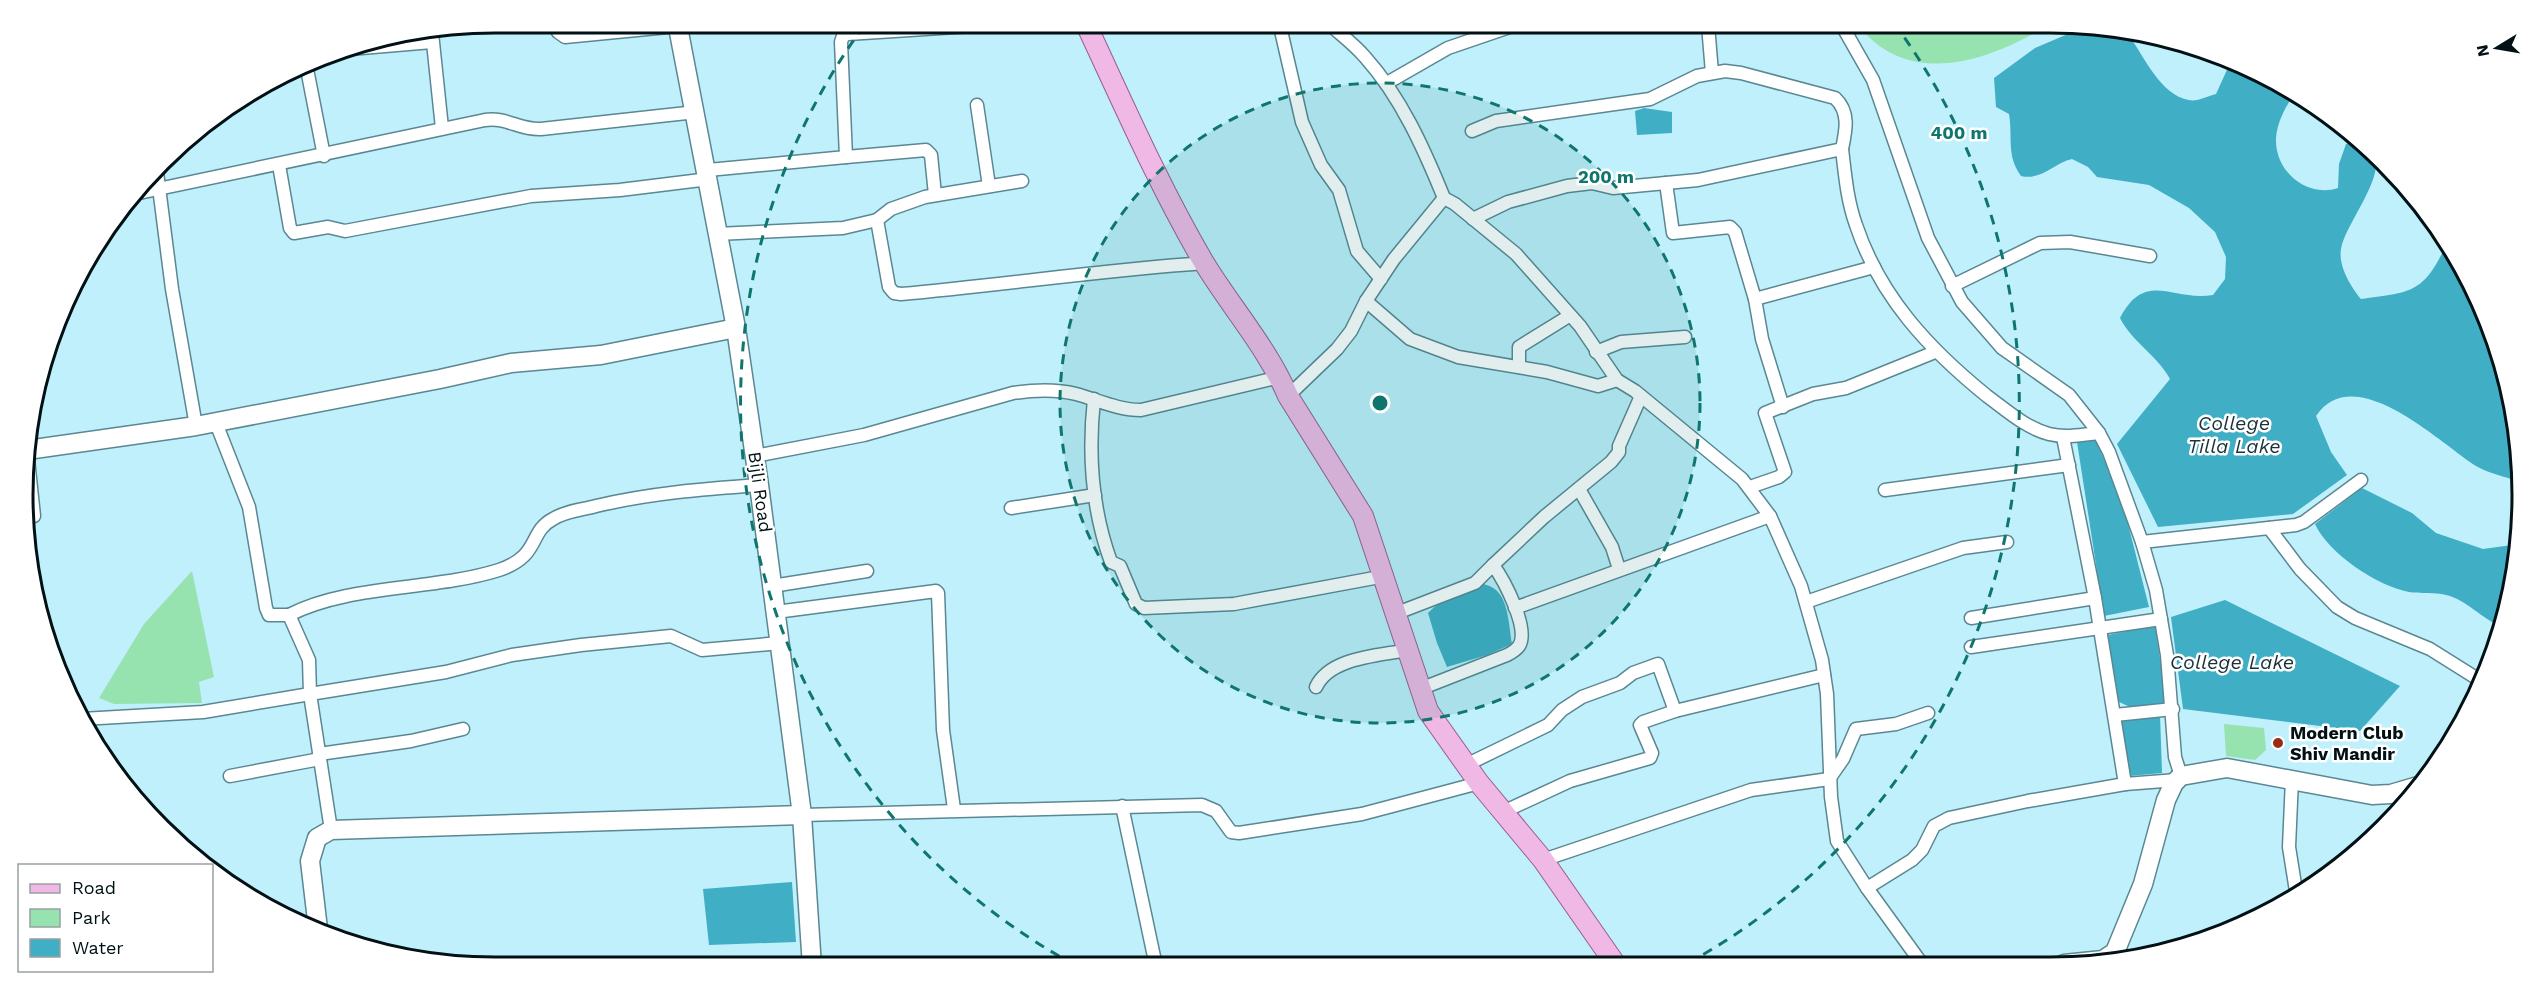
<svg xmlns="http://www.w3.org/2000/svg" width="2545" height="990" font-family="'Work Sans',sans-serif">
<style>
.green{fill:#97e3b0}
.water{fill:#40aec5}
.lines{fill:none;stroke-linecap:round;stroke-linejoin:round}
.street-casing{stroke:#5a8792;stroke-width:15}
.secondary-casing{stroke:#5a8792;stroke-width:21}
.primary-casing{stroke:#965e91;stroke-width:22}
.street{stroke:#fff;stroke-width:12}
.secondary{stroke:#fff;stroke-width:18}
.primary{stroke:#f0b8e5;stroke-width:20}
.ring{fill:none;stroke:#0f766e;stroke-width:3;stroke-dasharray:10 8}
.poi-dot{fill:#962e15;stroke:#fff;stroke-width:2}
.labels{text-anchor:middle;stroke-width:5;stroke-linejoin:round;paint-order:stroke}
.street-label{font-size:18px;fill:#011115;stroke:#fff}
.poi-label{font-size:18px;font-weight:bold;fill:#011115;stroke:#fff;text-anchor:start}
.water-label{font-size:20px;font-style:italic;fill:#1a3238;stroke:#fff}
.rim{fill:none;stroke:#011115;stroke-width:3}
.centre{fill:#0f766e;stroke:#fff;stroke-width:3}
.ring-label{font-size:18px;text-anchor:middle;font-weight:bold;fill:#0f766e;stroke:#fff;stroke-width:5;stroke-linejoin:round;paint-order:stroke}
</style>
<rect width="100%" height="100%" fill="#c0f0fc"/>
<g class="green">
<path d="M1857,23l193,-1 1,1c-59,38 -145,68 -194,0z"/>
<path d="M192,571l22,106 -15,5 3,21 -88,1 -15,-6 45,-74z"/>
<path d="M2224,724l40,4 2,22 -11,10 -29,-4z"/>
</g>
<g class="water">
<path d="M2082,28l47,8c16,21 31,59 60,64 8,2 19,-4 27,-6l15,-33 64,31c-9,15 -18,29 -19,47 -1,33 31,59 62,49l1,-24 7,-20 15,-4c4,4 11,8 13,13 12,24 -29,71 -33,96 -3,17 10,38 20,50 52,-7 63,-6 86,-56l27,43 32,86 15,99 -10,8c-12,-4 -25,-7 -35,-13 -37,-24 -122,-107 -160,-50l15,36 16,23 -54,39 -135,13 -41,-83 53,-65c-13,-24 -38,-37 -50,-61 26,-49 52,-16 93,-23l12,-16 1,-22 -11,-25 -26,-24 -40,-23 -52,-8 -9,-10 -16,-8c-18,4 -31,22 -51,17 -15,-21 -8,-38 -12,-62l-13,-7 -2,-29 41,-30z"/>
<path d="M1644,108l28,4v21l-35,2 -2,-24z"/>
<path d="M2088,436l8,5 26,59 27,107 -45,9 -27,-174z"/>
<path d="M2362,488l50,25 24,20 47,16 36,-5 -1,12 -16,71c-20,-8 -35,-27 -56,-32 -12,-3 -25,-1 -37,-3 -32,-6 -81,-39 -94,-68z"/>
<path d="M1480,584c29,1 28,37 32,60l-25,11 -40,12 -10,-24 -9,-30c14,-15 33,-21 52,-29z"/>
<path d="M2225,600l175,86 -40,45 -177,-22 -12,-92z"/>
<path d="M2155,625l12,81 -37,1 -13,-6 -9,-66z"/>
<path d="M2160,714l2,59 -33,3 -8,-61z"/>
<path d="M792,882l4,60 -87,3 -6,-56z"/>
</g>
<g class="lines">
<defs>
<g id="street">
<path d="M558,22v10l7,5 113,-11"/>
<path d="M1279,22l23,100 19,43 18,25 18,61 24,28"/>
<path d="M1327,22c13,12 27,22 38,35 36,40 59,92 79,141l11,6 61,50 64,72 37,54 18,11 107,88 28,37 31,70 21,74 5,34 4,103 6,44 30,47 55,76"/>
<path d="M1710,22l-2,3 4,48"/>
<path d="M1840,22l33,58 55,158 34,64 40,46 67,47 30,38 10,19 33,90 14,48 11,65 8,102 6,19"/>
<path d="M1280,26l15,-4"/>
<path d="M432,33l10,95"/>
<path d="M338,50l94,-8"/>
<path d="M306,64l18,92"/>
<path d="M1387,83l61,-35 76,-26"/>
<path d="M977,105l12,81"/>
<path d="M1472,131l24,-10 154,-22 47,-23 28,-5 16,2 94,25c15,14 11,32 7,51l-144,31 -85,8 -21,-5 -25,3 -59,16 -35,17"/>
<path d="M1842,149c3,25 5,51 14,76 24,72 73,124 131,171 19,14 39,32 62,38 16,4 33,1 50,-1"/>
<path d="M846,157l80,-7 5,5 4,40"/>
<path d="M279,165l11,63 4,5 34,-6 17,4 186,-35 89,-6 89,-11"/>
<path d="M708,170l138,-13 -5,-115 2,-6 5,-2 184,-12"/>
<path d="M157,172l15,117 24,137"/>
<path d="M1666,183l7,50 57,-6 5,5 20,67 119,-32"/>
<path d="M139,193l346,-73c23,-3 33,10 56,9l155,-17"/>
<path d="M877,220l12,67 5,6 7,1c101,-9 202,-24 304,-31"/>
<path d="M717,234l126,-6 34,-8 14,-11 34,-12 97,-16"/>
<path d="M1952,286l88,-43 30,-1 80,14"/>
<path d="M1755,299l7,40 21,68"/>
<path d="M1366,301l44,38 48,18 89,15 51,14 19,-6"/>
<path d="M1596,352l25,-10 64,-5"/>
<path d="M1519,367v-20l50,-31"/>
<path d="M1288,396l49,-47 14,-18 15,-30 28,-42 50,-61"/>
<path d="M1094,399c-6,55 -2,111 17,163l9,4 16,38 8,4 90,-4 151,-28"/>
<path d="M216,423l33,84 17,101 3,7h20"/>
<path d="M2063,437l32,161 30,186"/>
<path d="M27,450l7,66"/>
<path d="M755,456l109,-21 149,-42c20,-3 43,-4 63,1 22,6 42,16 65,16l139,-33"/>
<path d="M759,485c-55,4 -108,8 -163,21 -14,4 -31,5 -43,13 -25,13 -12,37 -54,51 -67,21 -150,14 -210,45l20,45 1,34 136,-22 66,-17 69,-10 90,-9 31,14 78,-7"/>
<path d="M1750,487l29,-10 6,-5 -20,-59 48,-19 33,-6 89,-36"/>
<path d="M1579,489l33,58 7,22"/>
<path d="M1885,490l184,-25"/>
<path d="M1011,508l84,-13"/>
<path d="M2269,528l31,41 37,38 18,11 75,31 51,32"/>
<path d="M2142,542l154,-17 8,-3 57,-42"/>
<path d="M1493,565l51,-48 67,-55 8,-10v-6l22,-50"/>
<path d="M772,586l95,-15"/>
<path d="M1806,602l157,-54 44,-6"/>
<path d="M1515,608l255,-92"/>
<path d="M776,612l160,-21 2,2 5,137 11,79"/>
<path d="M1397,613l78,-30 18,-18c11,15 37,64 26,81 -3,4 -8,7 -12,9l-87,34"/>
<path d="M1971,618l124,-20"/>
<path d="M1971,647l190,-28"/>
<path d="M1316,687c14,-30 63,-31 91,-37"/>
<path d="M2115,715l58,-6"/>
<path d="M82,719l121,-7 107,-18 21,136"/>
<path d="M319,754l92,-13 52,-12"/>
<path d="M1466,765l82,-40 14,-15 20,-13 38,-14 13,-10 25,-9 17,47"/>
<path d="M230,776l90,-17"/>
<path d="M2292,779l-3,68 7,44"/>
<path d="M1122,806l34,160"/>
<path d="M1503,812l67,-31 80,-23 2,-5 -12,-28 3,-3 32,-11 149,-36"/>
<path d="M802,815l400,-10 14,6 15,21 8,1 123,-19 117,-31"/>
<path d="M1543,860l208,-70 78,-11 14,-20 13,-30 40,-5 32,-11"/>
<path d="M1867,888l45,-28 10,-10 12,-24 15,-8 79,-17 97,-17 52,-4"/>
</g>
<g id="secondary">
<path d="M677,22l59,306 23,157 43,330 10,152"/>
<path d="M27,450l169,-24 244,-47 71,-16 90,-8 135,-27"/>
<path d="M318,929l-8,-68 7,-23 14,-8 471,-15"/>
<path d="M2064,964l39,-4 12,-8 28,-68 23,-84 8,-17 7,-7 46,-8 145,27 19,-1 27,-8"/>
</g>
<path id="primary" d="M1085,22c38,81 73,162 118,239 27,45 64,86 85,135l75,120 65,195 51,72 64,77 73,105"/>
</defs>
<use href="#street" class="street-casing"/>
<use href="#secondary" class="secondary-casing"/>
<use href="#primary" class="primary-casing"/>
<use href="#street" class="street"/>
<use href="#secondary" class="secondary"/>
<use href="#primary" class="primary"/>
</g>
<circle cx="1380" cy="403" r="320" fill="#0f766e" fill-opacity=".12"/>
<g class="ring">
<circle cx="1380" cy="403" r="320"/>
<path d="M1075 965A639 639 0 0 1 866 23M1894 23A639 639 0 0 1 1690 962"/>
</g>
<circle class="poi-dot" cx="2278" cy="743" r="6"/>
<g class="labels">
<g class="street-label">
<text transform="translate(760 492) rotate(82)" y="6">Bijli Road</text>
</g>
<g class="poi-label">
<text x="2290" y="739">Modern Club<tspan x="2290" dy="21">Shiv Mandir</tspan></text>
</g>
<g class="water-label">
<text x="2234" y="430">College<tspan x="2234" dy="23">Tilla Lake</tspan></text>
<text x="2232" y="669">College Lake</text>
</g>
</g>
<path d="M0 0H2545V990H0ZM495 33H2050A462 462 0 0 1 2512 495V495A462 462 0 0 1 2050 957H495A462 462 0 0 1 33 495V495A462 462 0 0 1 495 33Z" fill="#fff" fill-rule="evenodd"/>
<path class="rim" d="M495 33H2050A462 462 0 0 1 2512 495V495A462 462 0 0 1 2050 957H495A462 462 0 0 1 33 495V495A462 462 0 0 1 495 33Z"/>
<circle cx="1380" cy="403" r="9" class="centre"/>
<g class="ring-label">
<text x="1959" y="139">400 m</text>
<text x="1606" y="183">200 m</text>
</g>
<rect x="18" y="864" width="195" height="108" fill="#ffffff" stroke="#99a0a1" stroke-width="1.5"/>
<rect x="30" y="884" width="30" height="9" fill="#f0b8e5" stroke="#99a0a1" stroke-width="1.5"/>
<text x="72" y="894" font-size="18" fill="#011115">Road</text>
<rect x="30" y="909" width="30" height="18" fill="#97e3b0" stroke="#99a0a1" stroke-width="1.5"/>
<text x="72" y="924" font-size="18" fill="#011115">Park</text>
<rect x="30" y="939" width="30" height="18" fill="#40aec5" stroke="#99a0a1" stroke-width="1.5"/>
<text x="72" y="954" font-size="18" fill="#011115">Water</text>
<g transform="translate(2497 48) rotate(259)" stroke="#ffffff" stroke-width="4.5" paint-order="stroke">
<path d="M0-4.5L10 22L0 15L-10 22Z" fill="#011115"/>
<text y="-9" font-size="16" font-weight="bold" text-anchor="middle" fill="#011115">N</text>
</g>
</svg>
